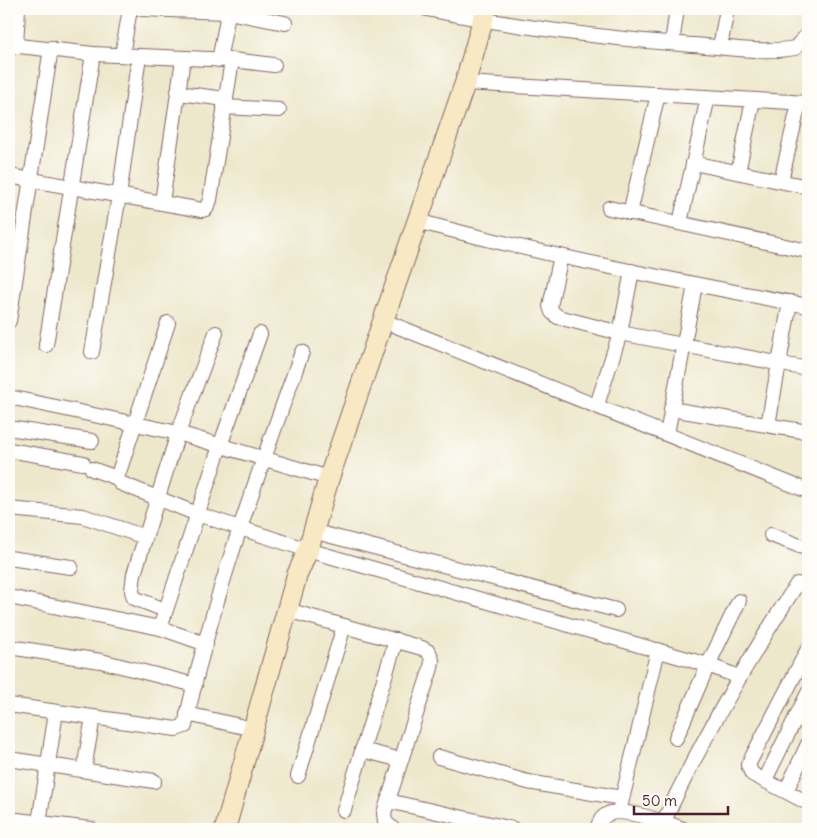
<svg xmlns="http://www.w3.org/2000/svg" width="817" height="838" font-family="Delius,sans-serif">
<style>
.lines{fill:none;stroke-linecap:round;stroke-linejoin:round}
.minor-casing{stroke:#836563;stroke-width:16}
.secondary-casing{stroke:#836563;stroke-width:22}
.minor{stroke:#fff;stroke-width:14}
.secondary{stroke:#f8e8c3;stroke-width:20}
</style>
<rect width="100%" height="100%" fill="#fdfcf7"/>
<filter id="ink" filterUnits="userSpaceOnUse"><feTurbulence type="fractalNoise" baseFrequency=".02" numOctaves="2"/><feDisplacementMap in="SourceGraphic" scale="10" xChannelSelector="R" yChannelSelector="G"/><feConvolveMatrix kernelMatrix="1 2 1 2 8 2 1 2 1" color-interpolation-filters="sRGB"/></filter>
<filter id="wash" filterUnits="userSpaceOnUse"><feTurbulence type="fractalNoise" baseFrequency=".0096" numOctaves="4" result="noise"/><feDisplacementMap in="SourceGraphic" scale="20" xChannelSelector="R" yChannelSelector="G"/><feGaussianBlur stdDeviation="1.12" result="paint"/><feColorMatrix in="noise" values="0 0 0 0 0 0 0 0 0 0 0 0 0 0 0 0 0 1.4 0 .05"/><feComposite in="paint" operator="in"/></filter>
<g filter="url(#wash)">
<rect width="100%" height="100%" fill="#ede7cb"/>
</g>
<g filter="url(#ink)">
<g class="lines">
<defs>
<g id="minor">
<path d="M141,9l87,3 57,11"/>
<path d="M427,9c87,18 176,29 265,36 33,2 70,9 103,3l13,-14"/>
<path d="M672,43l5,-34"/>
<path d="M9,45l84,9 139,6 42,5"/>
<path d="M16,46l2,-37"/>
<path d="M720,47l7,-38"/>
<path d="M122,55l8,-46"/>
<path d="M219,60l10,-51"/>
<path d="M465,83l343,20"/>
<path d="M178,93l48,6"/>
<path d="M224,107l55,3"/>
<path d="M693,163l115,24"/>
<path d="M738,172l15,-72"/>
<path d="M9,176l193,34 4,-1 4,-9 22,-140"/>
<path d="M781,181l18,-78"/>
<path d="M162,202l21,-143"/>
<path d="M609,208l199,43"/>
<path d="M630,213l28,-119"/>
<path d="M417,221c129,35 260,60 391,85"/>
<path d="M680,223l28,-126"/>
<path d="M561,256l-11,50 2,6 6,5 62,16 188,36"/>
<path d="M9,321l42,-273"/>
<path d="M384,321l424,170"/>
<path d="M168,323l-51,155 3,5 77,31 111,36 400,115 31,12"/>
<path d="M46,345l47,-291"/>
<path d="M92,352l27,-156 20,-140"/>
<path d="M9,397l169,36 151,45"/>
<path d="M597,405l23,-72 12,-62"/>
<path d="M671,409l137,23"/>
<path d="M768,425l22,-123"/>
<path d="M9,428l83,13"/>
<path d="M667,434l28,-149"/>
<path d="M9,450l74,13"/>
<path d="M92,469l25,9"/>
<path d="M9,509l74,7 62,21"/>
<path d="M312,531l304,79"/>
<path d="M771,535l37,14"/>
<path d="M9,558l62,9"/>
<path d="M9,597l151,31 46,16"/>
<path d="M165,610l-31,-12 -2,-7 2,-17 44,-141 38,-100"/>
<path d="M287,610l135,38 7,4 3,8 -1,8 -47,145 1,9 8,7"/>
<path d="M160,628l60,-182 40,-112"/>
<path d="M9,647l92,14 94,24"/>
<path d="M808,649l-60,116 4,9 56,29"/>
<path d="M9,705l167,24 9,-3c27,-128 73,-252 117,-374"/>
<path d="M187,714l66,15"/>
<path d="M796,717l12,6"/>
<path d="M676,738l32,-73 31,-64"/>
<path d="M362,750l39,10"/>
<path d="M439,757l89,25 94,16"/>
<path d="M9,759l145,22"/>
<path d="M84,769l9,-52"/>
<path d="M298,776l46,-150"/>
<path d="M765,780l43,-87"/>
<path d="M786,791l22,-47"/>
<path d="M388,801l125,28"/>
<path d="M344,810l52,-170"/>
<path d="M619,812l39,-162"/>
<path d="M9,819l82,10"/>
<path d="M664,821c38,-82 84,-161 133,-237"/>
<path d="M38,829l18,-117"/>
<path d="M597,829c2,-6 4,-12 11,-15 15,-7 60,9 75,15"/>
</g>
<path id="secondary" d="M225,829l72,-254 11,-25 21,-72 136,-395 21,-74"/>
</defs>
<use href="#minor" class="minor-casing"/>
<use href="#secondary" class="secondary-casing"/>
<use href="#minor" class="minor"/>
<use href="#secondary" class="secondary"/>
</g>
</g>
<rect width="817" height="838" fill="none" stroke="#fdfcf7" stroke-width="30"/>
<path d="M634 806v8h94v-8" fill="none" stroke="#4a1f2b" stroke-width="2.5"/>
<text x="642" y="806" font-size="15" fill="#4a1f2b" stroke="#fdfcf7" stroke-width="4" paint-order="stroke">50 m</text>
</svg>
